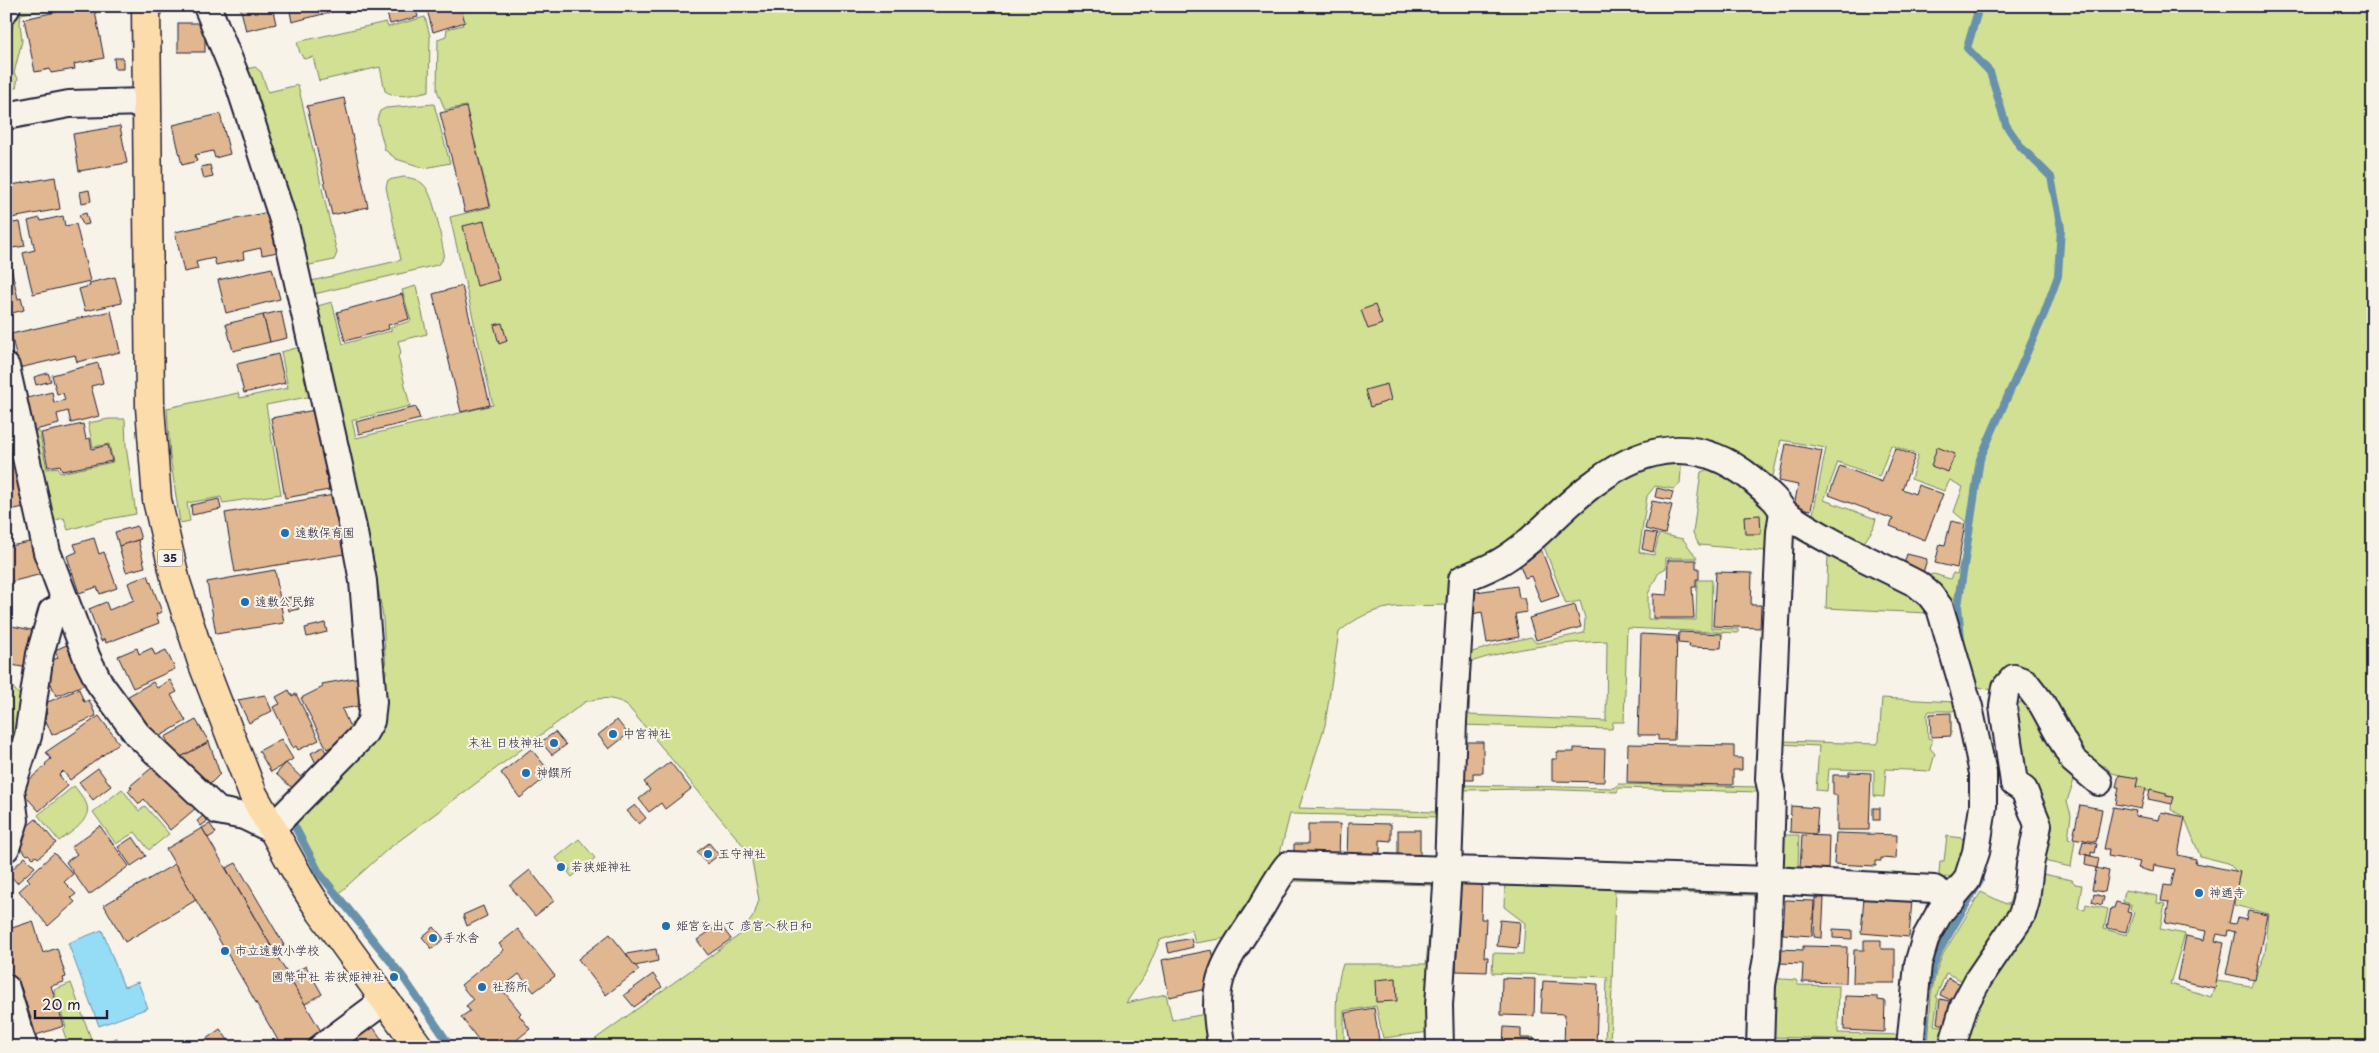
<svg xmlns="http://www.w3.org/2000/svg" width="2379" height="1053" font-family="'Playpen Sans','Klee One',sans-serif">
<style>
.green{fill:#d1e093;stroke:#7a8167;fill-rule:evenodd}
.water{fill:#95ddf7;stroke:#6792ac}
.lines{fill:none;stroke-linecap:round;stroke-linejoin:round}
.stream{stroke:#6792ac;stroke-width:8}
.building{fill:#e1b792;stroke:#22223b}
.minor-casing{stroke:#22223b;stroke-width:30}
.major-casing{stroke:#22223b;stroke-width:31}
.minor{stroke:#f7f3e8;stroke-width:26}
.major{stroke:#fddcac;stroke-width:28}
.poi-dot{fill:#1f6fb2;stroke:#f7f3e8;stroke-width:2}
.labels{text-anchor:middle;stroke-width:4;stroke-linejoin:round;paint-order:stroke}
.shield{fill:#f7f3e8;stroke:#62616f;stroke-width:1}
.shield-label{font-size:11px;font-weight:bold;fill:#22223b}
.poi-label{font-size:12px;fill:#22223b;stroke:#f7f3e8;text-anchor:start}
</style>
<rect width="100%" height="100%" fill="#f7f3e8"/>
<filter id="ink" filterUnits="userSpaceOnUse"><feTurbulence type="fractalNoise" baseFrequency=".02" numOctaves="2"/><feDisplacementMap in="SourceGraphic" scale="10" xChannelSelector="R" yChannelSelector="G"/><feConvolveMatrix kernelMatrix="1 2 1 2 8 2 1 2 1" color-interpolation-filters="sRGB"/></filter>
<g filter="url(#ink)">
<g class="green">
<path d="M18,6h46l-43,8 -1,9 2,18 -8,32 4,5 -2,10 -10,2v-38z"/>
<path d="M457,6h1916v1041h-415l80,-174 34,7 3,4 7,1 -4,23 7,1 1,-5 22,5 -4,20 23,6 7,-23 -4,-2 1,-6 -8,-2 2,-12 33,6 -1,7 8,1 -5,25 25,5 -15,50 41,13 5,-16 35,5 14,-32 4,-40 -35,-9 5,-31 -11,-11 -28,-7 -16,-40 -13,-6 1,-13 -35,-10 -1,-8 -24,-6 -7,-7h-16l-40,-55 -48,-35 -9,14 -18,-4 -15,-58v-19l10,-78 -4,-10 -11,-9 9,-25 -13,-7 -6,11 -33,-12 7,-24 -27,-10 -12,32 -41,-15 -14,38 52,19 -3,10 -12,18 -59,-36 11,3 13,-66 -45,-8 -8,36 -9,3 -98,-33 -144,93 -71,40 -9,238 -152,-3 -13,51 -44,72 -38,6 -3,-13 -32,10 -14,33 -20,30 40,-9 6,26 40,-7 5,34h-629l-1,-2 154,-111 13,-19 5,-15 -8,-45 -125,-151c-15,-7 -25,-7 -41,-2l-197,147 -50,45 -23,-31 -23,-41 90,-124 4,-26 -3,-55 -13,-76 -56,-234 18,-5 11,42 48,-13v-4l20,-6 -9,-31 14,-4 11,48 -29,7 3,12 -3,3 12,50 -58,14 4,18 137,-33 -43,-188 41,-10 -25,-101 -21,4 -8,-20 1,-51 8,-3 1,-7 16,-4zM1446,605l-9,207 -138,-4 26,-83 14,-93c37,-31 62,-25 107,-27z"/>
<path d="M425,17l5,19 -1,55c-15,3 -30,9 -44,0l-5,-24 -61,14 -6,-24 -9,2 -4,-6 -3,-11 89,-20 2,5z"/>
<path d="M255,67l6,5 7,20 30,-7 39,168 -3,7 -29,6 -62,-196z"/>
<path d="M434,104l16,59 -25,5 -29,-9 -11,-9 -8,-31 3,-8 6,-3z"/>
<path d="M404,177c7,1 13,2 19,7 12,11 17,52 21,69l-2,8 -5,4 -127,30 -3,-13 94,-22 -15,-73 2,-7z"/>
<path d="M300,347l12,49 -46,9 15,89 -58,9 -2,-6 -34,6 3,18 -10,2 -10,-67 -3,-48 71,-15 2,5 48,-10 -7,-36z"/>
<path d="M109,419h16l1,27 10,68 -33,6 -35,10 -4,-12 -18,4 -18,-89 11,-2 8,38 11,-2 2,6 53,-11 -4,-18 -16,3 -5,-24z"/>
<path d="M1682,456l-2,28 -6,5 -19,-3 -8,10 -8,56 15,3 5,-21 24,5 14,19h-31v10l-7,4 -11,22v25l48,1 1,-40h15l-1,48 27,1v4l-111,-5 -3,94h-11l-1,7 -152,-4 5,-71 35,-10 31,-7 5,6 48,-10 1,-15 -5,-17 -14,3 -25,-65 89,-70zM1607,641l-1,80 -137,-6 2,-53c44,-15 89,-19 136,-21z"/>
<path d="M1713,467l13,6 49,42 -11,82 1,-46 -66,-6 -6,-12 8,-61z"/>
<path d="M1787,530l98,45 46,34 28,98 -6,4h-24l-2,4 1,23 5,2 -3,8 5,6 -5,17 -44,-2 -2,28 -10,-1v-26l-45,-1 -2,22 -11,-1 3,-44 -41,-2zM1791,536l37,20 -2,52 101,5 16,45 10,44 -71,-4 -3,43 -2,3 -94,-3z"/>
<path d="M1962,558l-9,49 -7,-11 -19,-15 2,-6 5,-1 16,5 3,-6 4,1z"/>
<path d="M6,679l15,18 -15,136z"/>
<path d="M2021,702l5,2 48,76 -7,21 4,14 -3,24 7,1 -4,27 -32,-7 -18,-86 -7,-68z"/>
<path d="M1618,784l142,3 4,85 -309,-6 4,-81 156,3zM1619,788l140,4 -2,77 -298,-6 3,-73 74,-1 81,3z"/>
<path d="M74,786c4,5 9,11 12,17 8,16 -16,30 -27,38l-21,-26z"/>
<path d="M122,789l17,22 6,-5 24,28 -20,16 -14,-18 -19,12 -23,-32z"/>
<path d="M1777,835h22l-1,34 -23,1z"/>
<path d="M1947,836l15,2 5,9 -11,28 -14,3 -3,-4 1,-13h4z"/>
<path d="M579,839l16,19 -23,19 -4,-5 2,-2 -6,-8 -3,2 -5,-6z"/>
<path d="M1294,874l142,6 -6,152 -47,6 -7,-32 -32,5v36h-7c-1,-26 -3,-58 6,-83h83l8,-75 -3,-4 -135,-4 -11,7 -52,85 -9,64 12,-84z"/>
<path d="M1505,879l253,8 5,7 -11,90 4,-86 -4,-3 -137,-4 -5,156h-5l2,-70 -115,-4 1,-20 30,1 2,-31 -21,-16z"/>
<path d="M2015,884l3,13 -51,86 -21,-10 -10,24 2,1 -4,27 15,2 -4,20h-17l3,-52 5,-23 7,-18 38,-62 25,12h3z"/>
<path d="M1769,978l27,2 2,5 41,1 -1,47 64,2 -1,6 -130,-4z"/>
<path d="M71,983l23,64h-25l-6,-17 3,-3 -12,-37z"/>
</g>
<path class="water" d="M102,930l22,57 14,-5 10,26 -49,18 -31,-83z"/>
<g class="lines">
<g class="stream">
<path d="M1961,638l-3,-32 22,-147 64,-145 14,-38 3,-48 -10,-51 -30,-30 -15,-22 -16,-53 -23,-24 10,-34 -1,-8"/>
<path d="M294,825l26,49 83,103 48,70"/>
<path d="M1928,988l4,-19 7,-18 41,-70"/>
<path d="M1924,1047l2,-30"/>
</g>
</g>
<g class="building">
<path d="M83,6h11l10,52 -30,6 1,5 -24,4 -1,-4 -15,3 -11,-53z"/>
<path d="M240,6h32l4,18 -30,7z"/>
<path d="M289,6h65l-62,16z"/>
<path d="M385,6h30l3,11 -28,7z"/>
<path d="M426,6h34l5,16 -32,10z"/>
<rect x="178" y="23" width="27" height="29"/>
<path d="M114,58h9v11h-8z"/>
<path d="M344,98l24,109 -36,8 -25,-109z"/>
<path d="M466,107l24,99 -25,6 -25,-99z"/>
<path d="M220,114l10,40 -15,4 -2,-7 -18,4 2,6 -15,4 -9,-40z"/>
<path d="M120,126l7,37 -48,8 -6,-37z"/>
<path d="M210,165l3,12 -9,2 -3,-12z"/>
<path d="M55,177l5,32 -54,10v-33z"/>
<path d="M89,190l2,11 -9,2 -2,-11z"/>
<path d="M269,212l9,40 -16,3 -1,-7 -18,4 1,7 -28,6 -2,-7 -18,4 2,7 -14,3 -9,-40z"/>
<path d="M86,213l3,11 -6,1 -4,-10z"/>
<path d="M63,216l2,10 11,-2 14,57 -57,13 -10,-41 12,-3 -7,-29 12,-3 1,3z"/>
<path d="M484,221l15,59 -22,6 -14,-60z"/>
<path d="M20,222l5,24 -19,3v-25z"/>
<path d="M11,267l7,32 3,-1 3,12 -16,4 -2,-46z"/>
<path d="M272,268l8,31 -54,14 -8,-33z"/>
<path d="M115,277l7,26 -37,8 -6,-22 11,-3 -1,-3z"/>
<path d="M462,286l28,119 -29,7 -28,-118z"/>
<path d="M402,294l7,25 -21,6 1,4 -44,12 -8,-29z"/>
<path d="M1375,305l7,19 -14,5 -7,-19z"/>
<path d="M111,311l9,41 -43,10 -2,-7 -56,13 -8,-34z"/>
<path d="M281,311l6,27 -17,4 -7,-27z"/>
<path d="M263,315l7,27 -37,9 -7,-27z"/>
<path d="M502,323l5,18 -8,3 -5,-19z"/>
<path d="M278,354l7,29 -41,10 -7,-29z"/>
<path d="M98,363l5,20 -12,3 8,30 -28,7 -3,-12 -11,3 2,10 -28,7 -8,-32 29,-7 2,11 11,-3 -2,-7 -6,1 -5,-19z"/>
<path d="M48,373l3,8 -15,4 -2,-8z"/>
<path d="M1387,384l4,16 -21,7 -5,-17z"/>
<path d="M416,407l4,12 -61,15 -3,-12z"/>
<path d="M315,410l14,80 -44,8 -14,-80z"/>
<path d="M6,412l9,48 -9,2z"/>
<path d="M83,424l3,15 4,-1 2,11 16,-4 4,16 -50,10 -2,-6 -12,2 -7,-34z"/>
<path d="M1786,444l36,7 -11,59 -17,-3 4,-22 -19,-4z"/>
<path d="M1937,447l18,7 -7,18 -17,-6z"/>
<path d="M1895,448l20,8 -13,33 13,5 3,-9 25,9 -18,46 -35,-14 3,-7 -64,-24 11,-29 42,16z"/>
<path d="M19,462l9,44 -22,5v-46z"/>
<path d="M1657,488l16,4 -2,8 -16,-3z"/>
<path d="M334,495l10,59 -109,18 -10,-59z"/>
<path d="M219,499l2,10 -29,6 -1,-10z"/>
<path d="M1652,501l20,4 -7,29 -20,-5z"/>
<path d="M1760,515l1,19h-16l-1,-18z"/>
<path d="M1951,521l14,3 -8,44 -22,-5 5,-19 5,1z"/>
<path d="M137,526l4,13 -22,7 -4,-14z"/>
<path d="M1645,532l12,2 -4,18 -11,-3z"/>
<path d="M94,538l5,16 5,-2 13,36 -17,6 -3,-7 -18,6 -12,-37 10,-4 -3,-8z"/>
<path d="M138,540l7,27 -19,5 -7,-26z"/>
<path d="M34,541l8,33 -36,9v-36z"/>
<path d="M1541,549l18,47 -18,6 -10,-26 -6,2 -8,-21z"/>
<path d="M1907,554l20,5 -4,14 -20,-6z"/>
<path d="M1668,560h28v8h3v11h-3v8h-4l2,31h-41v-24l14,1z"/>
<path d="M275,570l9,53 -68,11 -9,-52z"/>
<path d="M1716,572l36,1 -1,32h10l-1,23 -47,-2z"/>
<path d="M148,575l14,37 -6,2 3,9 -53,20 -1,-4 -4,2 -12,-32 17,-7 3,8 25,-10 -6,-17z"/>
<path d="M1517,586l2,12h5l3,14 -12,2 4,23 -32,6 -5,-31 -10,2 -3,-21z"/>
<path d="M297,596l2,13 -10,2 -3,-13z"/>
<path d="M1575,605l6,22 -45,13 -7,-22z"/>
<path d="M325,623l2,9 -20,5 -2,-9z"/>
<path d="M12,626l24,5 -8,37 -22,-4z"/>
<path d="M1679,632l43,2 -1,14 -32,-1 1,-3 -12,-1z"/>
<path d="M1641,634l36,2 -3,104h-16v-5h-20z"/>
<path d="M69,644l19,39 -32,13 -9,-22 4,-2 -4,-10 11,-4 -3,-8z"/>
<path d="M137,648l2,6 13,-6 3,7 11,-5 9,19 -42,19 -15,-32z"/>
<path d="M360,677l5,28 -23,4 7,16 4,-2 3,8 -2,4 -27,14 -26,-51 22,-11 -1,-3z"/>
<path d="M170,680l7,12 -6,3 15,26 -31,18 -14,-25 -7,4 -11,-19 30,-17 4,6z"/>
<path d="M79,689l5,13 5,-2 7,16 -44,19 -8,-19 3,-2 -4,-10z"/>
<path d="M289,690l3,6 4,-2 23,46 -21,10 -2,-4 -3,2 -20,-41 7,-3 -4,-7z"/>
<path d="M265,695l7,16 -23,12 -11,-23z"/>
<path d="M1951,713v23l-20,1 -1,-23z"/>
<path d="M99,716l20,27 -49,37 -7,-9 -4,4 9,11 -29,25 -20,-22 27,-24 -1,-1 6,-5 -5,-7z"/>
<path d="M196,720l13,22 -32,17 -12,-22z"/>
<path d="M617,720l11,14 -19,15 -11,-14z"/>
<path d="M555,732l11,13 -14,10 -11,-13z"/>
<path d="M281,739l12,20 -22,13 -12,-21z"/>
<path d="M209,742l11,32 -13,13 -30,-28z"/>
<path d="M1461,742h22v31h-10v7h-12z"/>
<path d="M1628,744l106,2v12h8v12h-9v15l-106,-2z"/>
<path d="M323,747l8,14 -13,7 -7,-15z"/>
<path d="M1574,748l31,1 -1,33 -52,-1v-22h5v-7h17z"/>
<path d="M531,749l20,24 -31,25 -19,-25z"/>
<path d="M670,762l21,27 -26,20 -4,-6 -12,9 -10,-13 11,-9 -6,-8z"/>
<path d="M286,763l20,19 -9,10 -21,-18z"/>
<path d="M154,766l12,7 30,35 -26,22 -26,-31 -5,5 -11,-13 4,-3 -2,-2z"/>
<path d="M98,768l13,18 -18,14 -14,-18z"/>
<path d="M1849,772l22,1 -2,57h-32v-35h-4v-20h16z"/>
<path d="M2119,775l19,3 -2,9 10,1 -5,21 -25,-5 3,-17h-3z"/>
<path d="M2150,789l16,4v3l8,1 -2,7 -24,-5z"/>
<path d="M635,805l11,13 -7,6 -12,-13z"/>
<path d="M2080,805l22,4 -6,33 -23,-4z"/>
<path d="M1791,806l27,2 -2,26 -26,-2z"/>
<path d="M2113,807l23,4 -1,5 24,4 2,-8 24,5 -7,38 18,4 -1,4 45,9 -11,51 6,1 2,-6 9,2 2,-9 20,4 -13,65 -29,-6 9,-42 -7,-2 -1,6 -10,-2 -2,7 9,2 -9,45 -38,-8 9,-44 18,4 2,-9 -41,-8 4,-21 -8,-1 3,-16 7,1 4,-17 -21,-4 -1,7 -15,-4 2,-6 -32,-6 1,-7h-5z"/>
<rect x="1873" y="808" width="7" height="12"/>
<path d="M205,814l4,6 -8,6 -4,-5z"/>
<path d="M36,819l20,24 -18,15 -2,-2 -3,2 -4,-4 -2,1 -10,-11 -2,-8z"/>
<path d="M1348,823l43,1v17l-11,-1v13h-7v7h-26z"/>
<path d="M210,824l6,9 -8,5 -6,-10z"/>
<path d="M1308,824h32l-1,35 -45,-1v-14h14z"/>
<path d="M100,826l29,40 -40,29 -23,-33 11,-8 -6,-7z"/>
<path d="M202,828l120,205 -23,14h-17l-116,-198z"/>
<rect x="1398" y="830" width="22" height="27"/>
<path d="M1836,833l61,2 -1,24 -15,-1v3h-5v5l-42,-2z"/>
<path d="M1802,835l27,1 -1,34 -28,-1z"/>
<path d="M133,837l13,19 -15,10 -13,-19z"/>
<path d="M2083,841l14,3 -2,9 -4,-1v4l-11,-3z"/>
<path d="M709,843l10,12 -12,9 -10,-12z"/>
<path d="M54,853l19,21 -9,8 12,12 -5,4 4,4 -27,24 -29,-35 11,-10 -3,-3z"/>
<path d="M2086,855l13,3 -2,10 -12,-3z"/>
<path d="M25,857l10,10 -18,16 -9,-10z"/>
<path d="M236,863l48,82 -10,6 -48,-83z"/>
<path d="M175,864l21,36 -71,42 -21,-37z"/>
<path d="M2096,868l13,3 -4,21 -13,-2z"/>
<path d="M530,870l24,31 -19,15 -25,-30z"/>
<path d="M1460,883l22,1 -1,35h5l-2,38h4l-1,15 -31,-1z"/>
<path d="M2094,894l10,3 -2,8 -10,-3z"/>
<path d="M1864,897l48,3 -3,37 -48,-4z"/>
<path d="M1815,898h9l-2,40 -8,-1z"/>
<path d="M1785,900l29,1 -2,35 -29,-2z"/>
<path d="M2116,902l13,3 -2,7 4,1 -5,19 -19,-4 4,-20h3z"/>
<path d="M483,906l4,10 -20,10 -4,-11z"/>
<path d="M1500,920l20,2 -2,26 -21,-2z"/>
<path d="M33,921l10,32 14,-5 9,29 -3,1 1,4 -13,4 13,40 -28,9 -15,-48 -9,3 -6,-19v-41z"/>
<path d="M720,924l11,15 -23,16 -11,-15z"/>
<path d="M434,927l10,12 -12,10 -10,-12z"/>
<path d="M518,929l37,47 -21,16 -15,-18 -18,14 20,25 -2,2 11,14 -22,18h-24l-23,-30 9,-6 -4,-5 7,-6 -12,-15 43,-35 -5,-6z"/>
<path d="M1833,929l19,1v9l-19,-1z"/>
<path d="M610,934l29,36 -33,25 -28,-36z"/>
<path d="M1191,938l2,9 -24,6 -2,-10z"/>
<path d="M1864,940h17v9h14v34h-42l1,-33h10z"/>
<path d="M1803,946l44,1 -1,36 -44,-1 1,-18 -24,-1v-14l24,1z"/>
<path d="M656,949l2,12 -23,5 -9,-12z"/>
<path d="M1212,950l4,20 -8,2 3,16 -42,9 -7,-37z"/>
<path d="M306,966l16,28 -17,10 -17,-28z"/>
<path d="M653,974l9,13 -28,20 -10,-12z"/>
<path d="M1396,978l1,23 -21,1 -1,-22z"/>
<path d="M1502,978l33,1 -1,37 -33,-1z"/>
<path d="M1948,978l15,7 -8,17 -15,-7z"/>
<path d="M1543,981l55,3 -2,63h-32l1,-33 -24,-1z"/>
<path d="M1845,996l33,1v3l7,1 -1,31 -40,-2z"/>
<path d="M1940,999l10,2 -4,24 -9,-2z"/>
<path d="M1374,1008l6,39h-29l-6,-34z"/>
<path d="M371,1024l16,23h-49z"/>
<path d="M1504,1027l17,1v10h13l-1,9h-30z"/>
<path d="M220,1029l13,18h-38z"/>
<path d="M117,1038l3,9h-23v-2z"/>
<path d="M1425,1041l1,6h-36z"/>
</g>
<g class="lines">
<defs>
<g id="minor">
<path d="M6,9l1,-3"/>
<path d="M6,116l63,-12 77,-2"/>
<path d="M6,367l41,185 40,106 13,26 37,50 81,77 26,5 27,13 92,-94 8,-14 2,-19 -10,-121 -10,-53 -67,-299 -47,-145 -32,-78"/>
<path d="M2014,783l-11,-77 3,-19 8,-9 11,4 17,22 31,56 26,22"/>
<path d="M6,848l9,-28 -4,-31 17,-53 12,-82 12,-42 14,-7"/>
<path d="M6,988l18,59"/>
<path d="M322,1047l63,-47"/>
<path d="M1222,1047c-15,-69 4,-85 39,-139 9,-15 16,-30 27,-43l482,15 164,9 18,11"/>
<path d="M1440,1047l-1,-42 9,-134 5,-150 9,-142c12,-5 26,-10 38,-17 36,-21 62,-56 96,-80 52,-39 104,-45 156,-3 7,6 15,13 22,20 6,6 8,13 15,17 40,27 85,46 128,68l13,11 10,13 29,99 14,66v34l-7,45 -9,28 -27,32 -14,25 -8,27 -8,83"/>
<path d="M1760,1047l2,-62 5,-27 5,-165 -3,-14 11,-247 3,-20"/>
<path d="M1952,1047l12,-41 15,-28 43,-63 4,-14 4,-36 8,-40 -14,-35 -10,-7"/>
</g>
<path id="major" d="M146,6l4,401 7,93 19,82 26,80 51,132 50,90 18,28 98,135"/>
</defs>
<use href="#minor" class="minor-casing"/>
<use href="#major" class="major-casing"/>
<use href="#minor" class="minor"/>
<use href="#major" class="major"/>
</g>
</g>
<g class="poi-dot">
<circle cx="285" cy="533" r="5"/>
<circle cx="245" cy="602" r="5"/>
<circle cx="613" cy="734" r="5"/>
<circle cx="554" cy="743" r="5"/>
<circle cx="526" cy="773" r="5"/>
<circle cx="708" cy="854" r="5"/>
<circle cx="561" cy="867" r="5"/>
<circle cx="2199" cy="893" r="5"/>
<circle cx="666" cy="926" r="5"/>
<circle cx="433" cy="938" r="5"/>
<circle cx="225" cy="951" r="5"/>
<circle cx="394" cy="977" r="5"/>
<circle cx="482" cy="987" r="5"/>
</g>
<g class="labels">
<rect class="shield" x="157.5" y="549.5" width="25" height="17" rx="4"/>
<g class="shield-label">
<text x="170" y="562">35</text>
</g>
<g class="poi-label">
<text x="295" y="537">遠敷保育園</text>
<text x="255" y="606">遠敷公民館</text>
<text x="623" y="738">中宮神社</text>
<text x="544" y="747" text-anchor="end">末社 日枝神社</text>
<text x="536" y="777">神饌所</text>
<text x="718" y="858">玉守神社</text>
<text x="571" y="871">若狭姫神社</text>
<text x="2209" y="897">神通寺</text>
<text x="676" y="930">姫宮を出て 彦宮へ秋日和</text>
<text x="443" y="942">手水舎</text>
<text x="235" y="955">市立遠敷小学校</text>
<text x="384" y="981" text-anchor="end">國幣中社 若狭姫神社</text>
<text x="492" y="991">社務所</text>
</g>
</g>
<rect width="2379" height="1053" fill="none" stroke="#f7f3e8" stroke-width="25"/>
<rect x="12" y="12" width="2354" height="1028" fill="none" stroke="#22223b" stroke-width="2" filter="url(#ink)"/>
<path d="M35 1010v8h72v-8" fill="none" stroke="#22223b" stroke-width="2.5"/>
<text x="42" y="1010" font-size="15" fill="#22223b" stroke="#f7f3e8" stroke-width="4" paint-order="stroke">20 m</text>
</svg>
